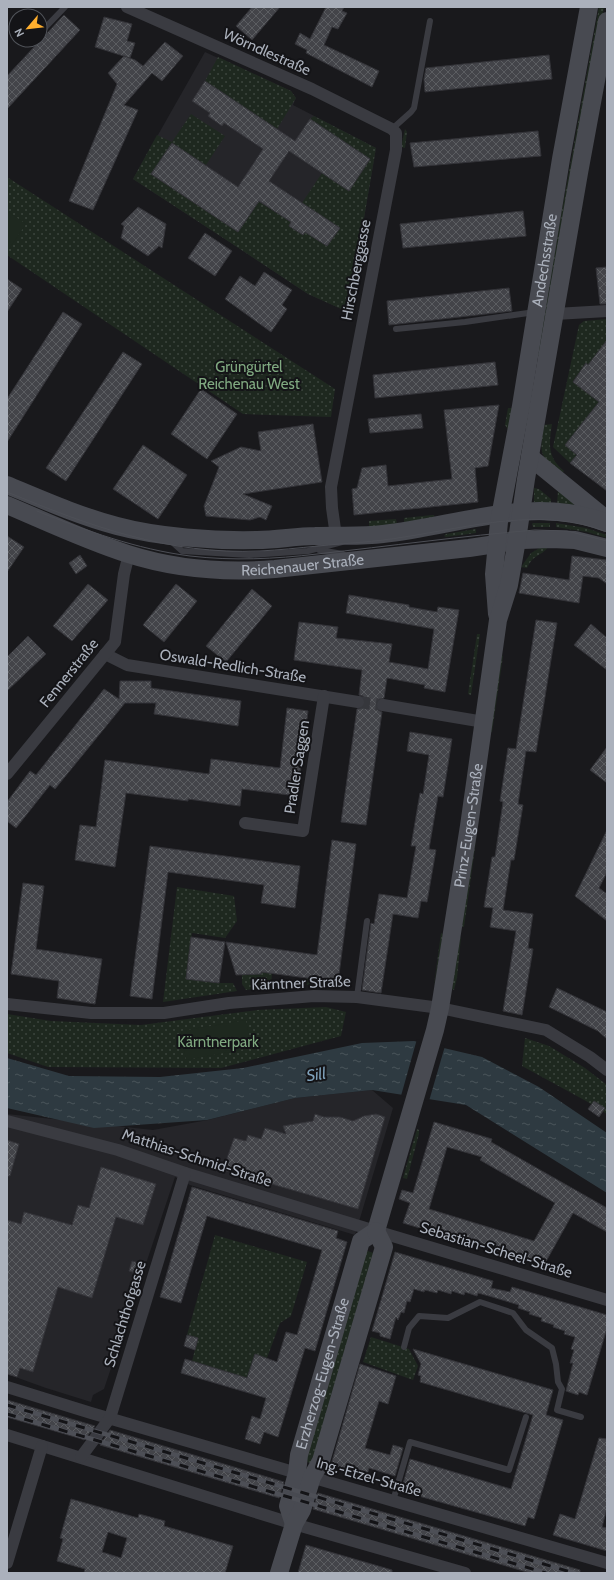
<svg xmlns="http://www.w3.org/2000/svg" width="614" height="1580" font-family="Cabin,sans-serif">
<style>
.built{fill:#252529}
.green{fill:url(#green-dots)}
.pitch{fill:#1e281f}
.water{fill:url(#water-ripples)}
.pier{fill:#19191c}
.building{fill:url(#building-cross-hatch);stroke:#333338;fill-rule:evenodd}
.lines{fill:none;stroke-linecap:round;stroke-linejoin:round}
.street-tunnel{stroke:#36373c;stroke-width:12;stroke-dasharray:12 6;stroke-linecap:butt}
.lane{stroke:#3a3b41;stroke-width:6}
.street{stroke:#3a3b41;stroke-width:12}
.secondary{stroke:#484a51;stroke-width:18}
.tram{stroke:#4d4f56;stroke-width:1}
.rail-casing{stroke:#4d4f56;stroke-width:4.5}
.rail{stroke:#141417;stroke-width:3;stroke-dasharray:9;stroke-linecap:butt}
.labels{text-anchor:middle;stroke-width:4;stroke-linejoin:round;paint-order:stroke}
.street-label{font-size:15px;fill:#abb1bc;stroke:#141417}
.park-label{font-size:15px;fill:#80a981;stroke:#141417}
.water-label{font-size:16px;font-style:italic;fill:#7fa1ba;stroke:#141417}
</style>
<defs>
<pattern id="green-dots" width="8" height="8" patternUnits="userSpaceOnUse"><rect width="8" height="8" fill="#1e281f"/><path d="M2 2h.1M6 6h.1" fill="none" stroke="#3c453e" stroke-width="1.8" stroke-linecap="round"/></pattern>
<pattern id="water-ripples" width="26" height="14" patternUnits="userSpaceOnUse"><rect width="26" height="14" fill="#2e3a41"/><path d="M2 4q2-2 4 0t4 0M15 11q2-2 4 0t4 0" fill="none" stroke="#4a545a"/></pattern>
<pattern id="building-cross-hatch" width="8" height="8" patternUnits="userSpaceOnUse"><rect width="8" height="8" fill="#434449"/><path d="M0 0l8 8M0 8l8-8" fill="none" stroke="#5b5d61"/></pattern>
</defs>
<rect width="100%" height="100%" fill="#19191c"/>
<g class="built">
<path d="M205,52l86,39 5,7 -3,7 83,43 -28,164 -40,-18 -77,-51 -98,-64z"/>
<path d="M372,1090l21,18 -38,127 -165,-50 -15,-8 -71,212 -11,6 -2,7 -45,-14 -39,-14v-260l146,16 55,-10 87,-22z"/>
</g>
<g class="green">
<path d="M599,7h5l-63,369 -3,-22 22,-133z"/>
<path d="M218,57l73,34 5,7 -19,31 -72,-48z"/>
<path d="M191,114l34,22 -19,29 -34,-22 -21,31 87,58 14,-21 4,-11 35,22 -2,4 14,9 2,-3 22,14 13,-18 -38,-25 20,-30 12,-37 -24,-17 4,-3 62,32 -28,164 -40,-18 -77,-51 -98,-64 24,-44 15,7z"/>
<path d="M405,129l2,3 -2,16 -4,-1z"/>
<path d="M7,177l328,212 -4,28 -88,-3 -236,-159z"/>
<path d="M607,319v60l-21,-16 -13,18 26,21 -33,43 11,10 -7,8 -17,-16 26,-122 5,-4z"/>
<path d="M508,408h5l-4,23 -4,-6z"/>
<path d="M552,424c-3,19 -5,33 12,47l-4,5c-20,-23 -21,-20 -16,-51z"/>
<path d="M534,488l5,1 12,10v5l-17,-2z"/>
<path d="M558,490l28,16 -29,-1z"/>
<path d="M432,515h2l1,3 -31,5v-5z"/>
<path d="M396,519l1,5 -28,3v-6z"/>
<path d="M533,523h17v4h-17l-1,-3z"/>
<path d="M556,523l30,5 21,7v3l-20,-6 -31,-5z"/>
<path d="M476,529v4l-30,4 -2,-1 2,-2z"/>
<path d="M541,547h7c-7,10 -14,6 -21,21l-6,-1 10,-14z"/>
<path d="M477,634h3l-9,61 -3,-1z"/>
<path d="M501,655l2,1 -11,76h-2z"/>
<path d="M477,834l-13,93 -3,-1z"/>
<path d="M177,887l57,9 3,25 -12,17 -33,-5 -6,45 33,5h14l4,8 -74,11z"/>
<path d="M441,933l2,1 -9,52v-1z"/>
<path d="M461,937l-4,41 -3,12 -2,-1 7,-50z"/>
<path d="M261,972l11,1 -1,14 -25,3 -4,-6v-9z"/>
<path d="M305,978l16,2 -1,5h-13z"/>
<path d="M326,1007l20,5 -5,24 -120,32 -173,-1 -41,-14v-39l44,7 90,4 116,-15z"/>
<path d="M525,1038l24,8 36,22 22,17v29l-21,-13 -64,-35z"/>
<path d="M417,1129l2,1v4l-12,45 -4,-1z"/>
<path d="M215,1235l92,27 -16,54 -11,7 -13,35 -12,-3 -8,23 -55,-17 6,-23 -11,-3z"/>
<path d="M364,1250l10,3 -62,211 -10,-4z"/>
<path d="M371,1337l38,12 9,17 -5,14 -50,-18z"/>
</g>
<g class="pitch">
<path d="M7,211l19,13 -17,25 -2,-2z"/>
<path d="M246,1020l5,28 -65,12 -5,-29z"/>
</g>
<path class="water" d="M414,1041l68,16 57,30 68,46v60l-141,-88 -94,-15 -77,8 -88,22 -113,8 -87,-20v-50l62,18 91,1 83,-9 119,-25z"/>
<path class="pier" d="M417,1039l28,7 -16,55 -28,-5z"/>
<g class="building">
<path d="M252,7h28l-28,33 -16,-14z"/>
<path d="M326,7h18l-2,4 5,2 -9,16 -6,-2 -8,18 55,26 -7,16 -66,-34 1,-3 -12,-6 5,-11 10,6z"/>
<path d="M64,15l16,15 -73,79v-33z"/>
<path d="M104,17l28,7 -5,17 8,2 -5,15 -35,-11z"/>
<path d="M165,42l18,14 -21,25 -10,-8 -28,32 14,5 -45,100 -24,-9 48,-117 -9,-11 16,-17 11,4 8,6z"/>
<path d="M549,55l3,24 -127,13 -1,-13 2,-11z"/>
<path d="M205,81l90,60 15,-22 60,40 -21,32 -60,-40 -20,30 71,47 -13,18 -22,-14 -2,3 -14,-9 2,-4 -32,-21 -21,31 -87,-58 21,-31 66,44 25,-38 -39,-26 -2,3 -14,-10 2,-3 -18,-12z"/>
<path d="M538,131l3,25 -127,11 -4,-24z"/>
<path d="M138,207l28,17 -4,24 -3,-2 -11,10 -27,-18 3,-12 -3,-2z"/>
<path d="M523,211l3,25 -123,12 -3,-24z"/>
<path d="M205,233l27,18 -17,25 -27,-18z"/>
<path d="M607,267v37h-7l-4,-36z"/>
<path d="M264,272l28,18 -10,15 5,4 -16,23 -46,-33 15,-23 15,10z"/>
<path d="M7,279l15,10 -15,23z"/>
<path d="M509,288l3,23 -123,14 -2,-24z"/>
<path d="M63,312l19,12 -75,118v-43z"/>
<path d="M607,340v151l-37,-28 7,-8 -12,-10 34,-43 -26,-20 13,-19 2,2z"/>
<path d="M123,352l19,12 -76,117 -20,-13z"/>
<path d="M495,362l3,23 -123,13 -2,-23z"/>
<path d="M201,389l36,25 -30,45 -36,-25z"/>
<path d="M499,405l-11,61 -13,2 3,34 -124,13 -2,-26 5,-1 5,-20 24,-3 2,21 64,-7 -8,-69z"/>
<path d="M421,414l2,14 -53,5 -2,-14z"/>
<path d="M313,424l9,58 -79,12 29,12 -6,14 -6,-3 -10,3 -44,-4 -2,-10 15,-39 -8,-6 30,-14 20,4 -3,-19z"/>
<path d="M143,445l44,30 -29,44 -45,-30z"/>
<path d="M7,536l17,11 -17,25z"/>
<path d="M80,555l7,11 -11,8 -7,-11z"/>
<path d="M572,556l35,4v24l-8,-6 -16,-2 -4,27 -60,-10 4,-20 46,7z"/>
<path d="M88,584l20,16 -36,41 -19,-15z"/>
<path d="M176,584l21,17 -33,41 -21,-17z"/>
<path d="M252,589l20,17 -46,56 -20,-16z"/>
<path d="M349,595l60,10v2l28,5 1,-5 21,3 -14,82 -21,-4 1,-3 -38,-7 -3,20 -6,2 -2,4 2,6 4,2 -16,113 -25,-3 16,-113 7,-2 1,-4 -2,-7 -4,-1 3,-25 -68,-10 5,-38 39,5 -2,11 56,6 -3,18 39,7 6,-40 -88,-16z"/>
<path d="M536,620l21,3 -21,129 -10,-1 -8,53 5,1 -9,55h-3l-8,50 30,4 -5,34 5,1 -11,66 -19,-4 13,-80 -26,-4 3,-19 -9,-1 8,-50h3l8,-55 -3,-1 8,-53 8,1z"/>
<path d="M591,624l16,14v32l-33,-25z"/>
<path d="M28,636l18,18 -39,37v-34z"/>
<path d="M120,681h31v7l90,13 -3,25 -84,-12 2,-11h-31l-70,86 -5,-4 -34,43 -9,-7v-19l23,-31 6,4 68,-86 15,10z"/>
<path d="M287,708l21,3 -11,85 -55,-7 -2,17 -52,-7v2l-62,-8 -11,74 -40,-7 5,-35 16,2 9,-67 104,14 2,-15 69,9z"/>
<path d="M410,732l42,7 -9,58 -5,-1 -9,53 7,1 -9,52 -6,-1 -3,17 -25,-4 -12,79 -19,-3 9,-67 3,1 5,-30 28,4 9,-52h-5l9,-53 3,1 6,-39 -22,-4z"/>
<path d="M607,747v36l-17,-13z"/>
<path d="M607,830v42l-8,16 8,6v27l-32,-25z"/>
<path d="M332,840l24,4 -18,138 -77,-10v2l-25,1 -10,-33 91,13z"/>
<path d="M150,846l150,20 -5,42 -34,-5 3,-18 -96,-13 -16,127 -22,-3z"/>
<path d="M23,883l21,3 -8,63 66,10 -7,45 -38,-6 2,-17 -48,-7z"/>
<path d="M191,937l34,5 -6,41 -33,-4z"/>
<path d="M557,988l50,24v27l-9,-8 -49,-24z"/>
<path d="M594,1101l11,7 -6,9 -11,-8z"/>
<path d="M315,1114l9,3h16l13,4 11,-5 12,-2 9,3 -27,92 -135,-39 11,-32 12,3 2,-6 13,4 4,-11 21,6 -3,-8 30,-5z"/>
<path d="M434,1122l58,17 -1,3 116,66v24l-34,-19 -29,52 -141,-42 7,-20 -11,-4 3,-9 11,3zM447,1147l35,10 -2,3 75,43 -21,38 -105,-32z"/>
<path d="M7,1140l12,4 -9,32h-3z"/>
<path d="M101,1167l55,17 -13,41 -27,-8 -24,81 -34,-11 -25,85 -13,-4 -3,9 -10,-3v-154l14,4 3,-12 48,13 6,-20 11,3z"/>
<path d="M192,1187l146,44 -2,7 11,4 -32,109 -10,-3 -27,89 -14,-5 -4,12 -15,-5 7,-23 8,3 6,-21 -85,-25 4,-14 62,19 8,-24 22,8 9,-30 11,3 25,-85 -115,-34 -26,87 -21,-6z"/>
<path d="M395,1252l98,29 -2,7 19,4 2,-5 95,28v13l-20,67 -8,-3 -1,3 -12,-4 7,-28h-3l4,-13 -3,-1 4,-12 -11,-3 1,-3 -12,-4 1,-2 -13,-4 1,-3 -13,-4 1,-2 -12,-4 1,-3 -30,-9 -11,-3 -1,3 -12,-4 -1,3 -12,-4 -1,3 -13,-4 -1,3 -12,-3 -1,2 -10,-3 -4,13 -3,-1 -3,12 -3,-1 -3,8 -2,-3 -6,22 -10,-3v-3l-8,-2z"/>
<path d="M132,1261l10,3 -3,10 -10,-3z"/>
<path d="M187,1335l11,3 -3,12 -11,-4z"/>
<path d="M413,1349l140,41 -7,25 17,5 -29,99 -6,-2 -3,9 -124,-35 9,-32 101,30 22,-74 -113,-33 1,-6 -3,-1 3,-11z"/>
<path d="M360,1364l36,12 -8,28 -9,-3 -14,47 25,7 3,-10 10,3 -8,28 -26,-8 -2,7 -36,-10z"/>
<path d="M7,1400l88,26 -11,14 -2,-1 -75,-22z"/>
<path d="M110,1430l174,52 -5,16 -179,-53z"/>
<path d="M599,1438l8,1v69l-5,19 5,1v23l-54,-16 7,-21 15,5z"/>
<path d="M318,1493l262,77v3h-50l-217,-64z"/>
<path d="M71,1499l67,19 1,-4 26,7 -1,5 69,20 -8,27h-141l1,-4 -28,-8 6,-22 -3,-1zM108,1532l19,6 -6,20 -19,-6z"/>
<path d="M306,1545l86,25v3h-94z"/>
</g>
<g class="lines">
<path class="street-tunnel" d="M358,702l25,3"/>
<g class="lane">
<path d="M40,33l25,-26"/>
<path d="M31,43l3,-3"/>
<path d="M392,129l19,-17 3,-4 16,-87"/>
<path d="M396,329l69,-7 70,-10"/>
<path d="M171,541l11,10 67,4 59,-4 34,-9"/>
<path d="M319,550l24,4"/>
<path d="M357,997l10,-76"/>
<path d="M404,1347l5,-19 10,-12 29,2 32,-16 33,11 13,17 26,18 4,16 2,18 4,7 -5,21 24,7"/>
<path d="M393,1501l17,-59 99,28 17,-53"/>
</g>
<g class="street">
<path d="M127,7l185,82 80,40 4,4v17l-65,337 1,21 4,28"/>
<path d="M555,314l52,-3"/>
<path d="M105,654l22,11 231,37"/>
<path d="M383,705l101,17"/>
<path d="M7,774l108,-132 9,-68 5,-20"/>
<path d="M245,823l58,8 21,-135"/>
<path d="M7,1004l84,9h73l65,-10 85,-7 43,1 83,11 106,22 44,27 17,13"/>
<path d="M7,1121l111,29 67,23 174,53 248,74"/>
<path d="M7,1387l84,26 516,150"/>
<path d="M7,1435l287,89 171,49"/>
<path d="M81,1457l29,-39 75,-245"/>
<path d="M7,1563l35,-117"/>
</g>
<g class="secondary">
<path d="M530,457l76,62"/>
<path d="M7,485c36,15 72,31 110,41 41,11 97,15 140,14 20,0 39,-4 58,-4 23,-1 45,1 68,-2 75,-8 150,-40 224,-11"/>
<path id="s1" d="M7,505c40,17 80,36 121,49 47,15 98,19 147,15l194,-21 53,-8 29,-1 24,1 32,8"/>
<path id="s2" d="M497,614l-3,-40 5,-52 22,-116 40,-247 28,-152"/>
<path id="s3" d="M294,1524l-6,-18 9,-33 2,-18 62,-214 15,-10 59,-201 5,-22 29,-182 29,-206 11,-35 8,-45 9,-61 53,-306 28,-152"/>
<path d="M279,1573l15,-49 8,-14 10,-33 9,-16 63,-214 -8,-16"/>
</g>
<g class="tram">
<path d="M7,492c83,34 161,63 253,59 19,-1 38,-3 58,-5 29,-3 57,-4 86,-9 66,-10 137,-31 203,-5"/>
<path d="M37,511c50,20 99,38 153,45 43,5 85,3 127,-2 73,-8 145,-18 218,-24l32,1 40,10"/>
</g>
<defs>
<g id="rail">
<path d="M7,1405l567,168"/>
<path d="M7,1414l539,159"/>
</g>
</defs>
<use href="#rail" class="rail-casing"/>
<use href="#rail" class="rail"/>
</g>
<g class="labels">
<g class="street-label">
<text transform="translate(267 52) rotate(24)" y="5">Wörndlestraße</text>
<text dy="5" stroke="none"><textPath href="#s2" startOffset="358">Andechsstraße</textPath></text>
<text transform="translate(356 270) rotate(-79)" y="5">Hirschberggasse</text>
<text dy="5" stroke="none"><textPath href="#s1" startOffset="307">Reichenauer Straße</textPath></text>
<text transform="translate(233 666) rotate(9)" y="5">Oswald-Redlich-Straße</text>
<text transform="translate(69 673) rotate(-51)" y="5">Fennerstraße</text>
<text transform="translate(297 767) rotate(-81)" y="5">Pradler Saggen</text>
<text dy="5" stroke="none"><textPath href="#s3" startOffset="729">Prinz-Eugen-Straße</textPath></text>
<text transform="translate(301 983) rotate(-2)" y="5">Kärntner Straße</text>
<text transform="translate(197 1158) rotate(18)" y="5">Matthias-Schmid-Straße</text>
<text transform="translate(496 1250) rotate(17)" y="5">Sebastian-Scheel-Straße</text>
<text transform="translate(125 1314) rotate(-73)" y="5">Schlachthofgasse</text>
<text dy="5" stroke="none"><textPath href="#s3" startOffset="156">Erzherzog-Eugen-Straße</textPath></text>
<text transform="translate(369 1477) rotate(16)" y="5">Ing.-Etzel-Straße</text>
</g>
<g class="park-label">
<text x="249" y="372">Grüngürtel<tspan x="249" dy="17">Reichenau West</tspan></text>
<text x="218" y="1047">Kärntnerpark</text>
</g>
<g class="water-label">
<text transform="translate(316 1074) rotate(-8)" y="6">Sill</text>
</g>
</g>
<rect width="614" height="1580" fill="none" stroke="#abb1bc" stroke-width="16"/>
<g transform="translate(28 28) rotate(242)"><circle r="19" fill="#141417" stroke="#505359"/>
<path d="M0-3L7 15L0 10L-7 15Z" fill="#ffaf2e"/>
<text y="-6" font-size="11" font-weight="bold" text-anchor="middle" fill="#abb1bc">N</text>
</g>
</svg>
